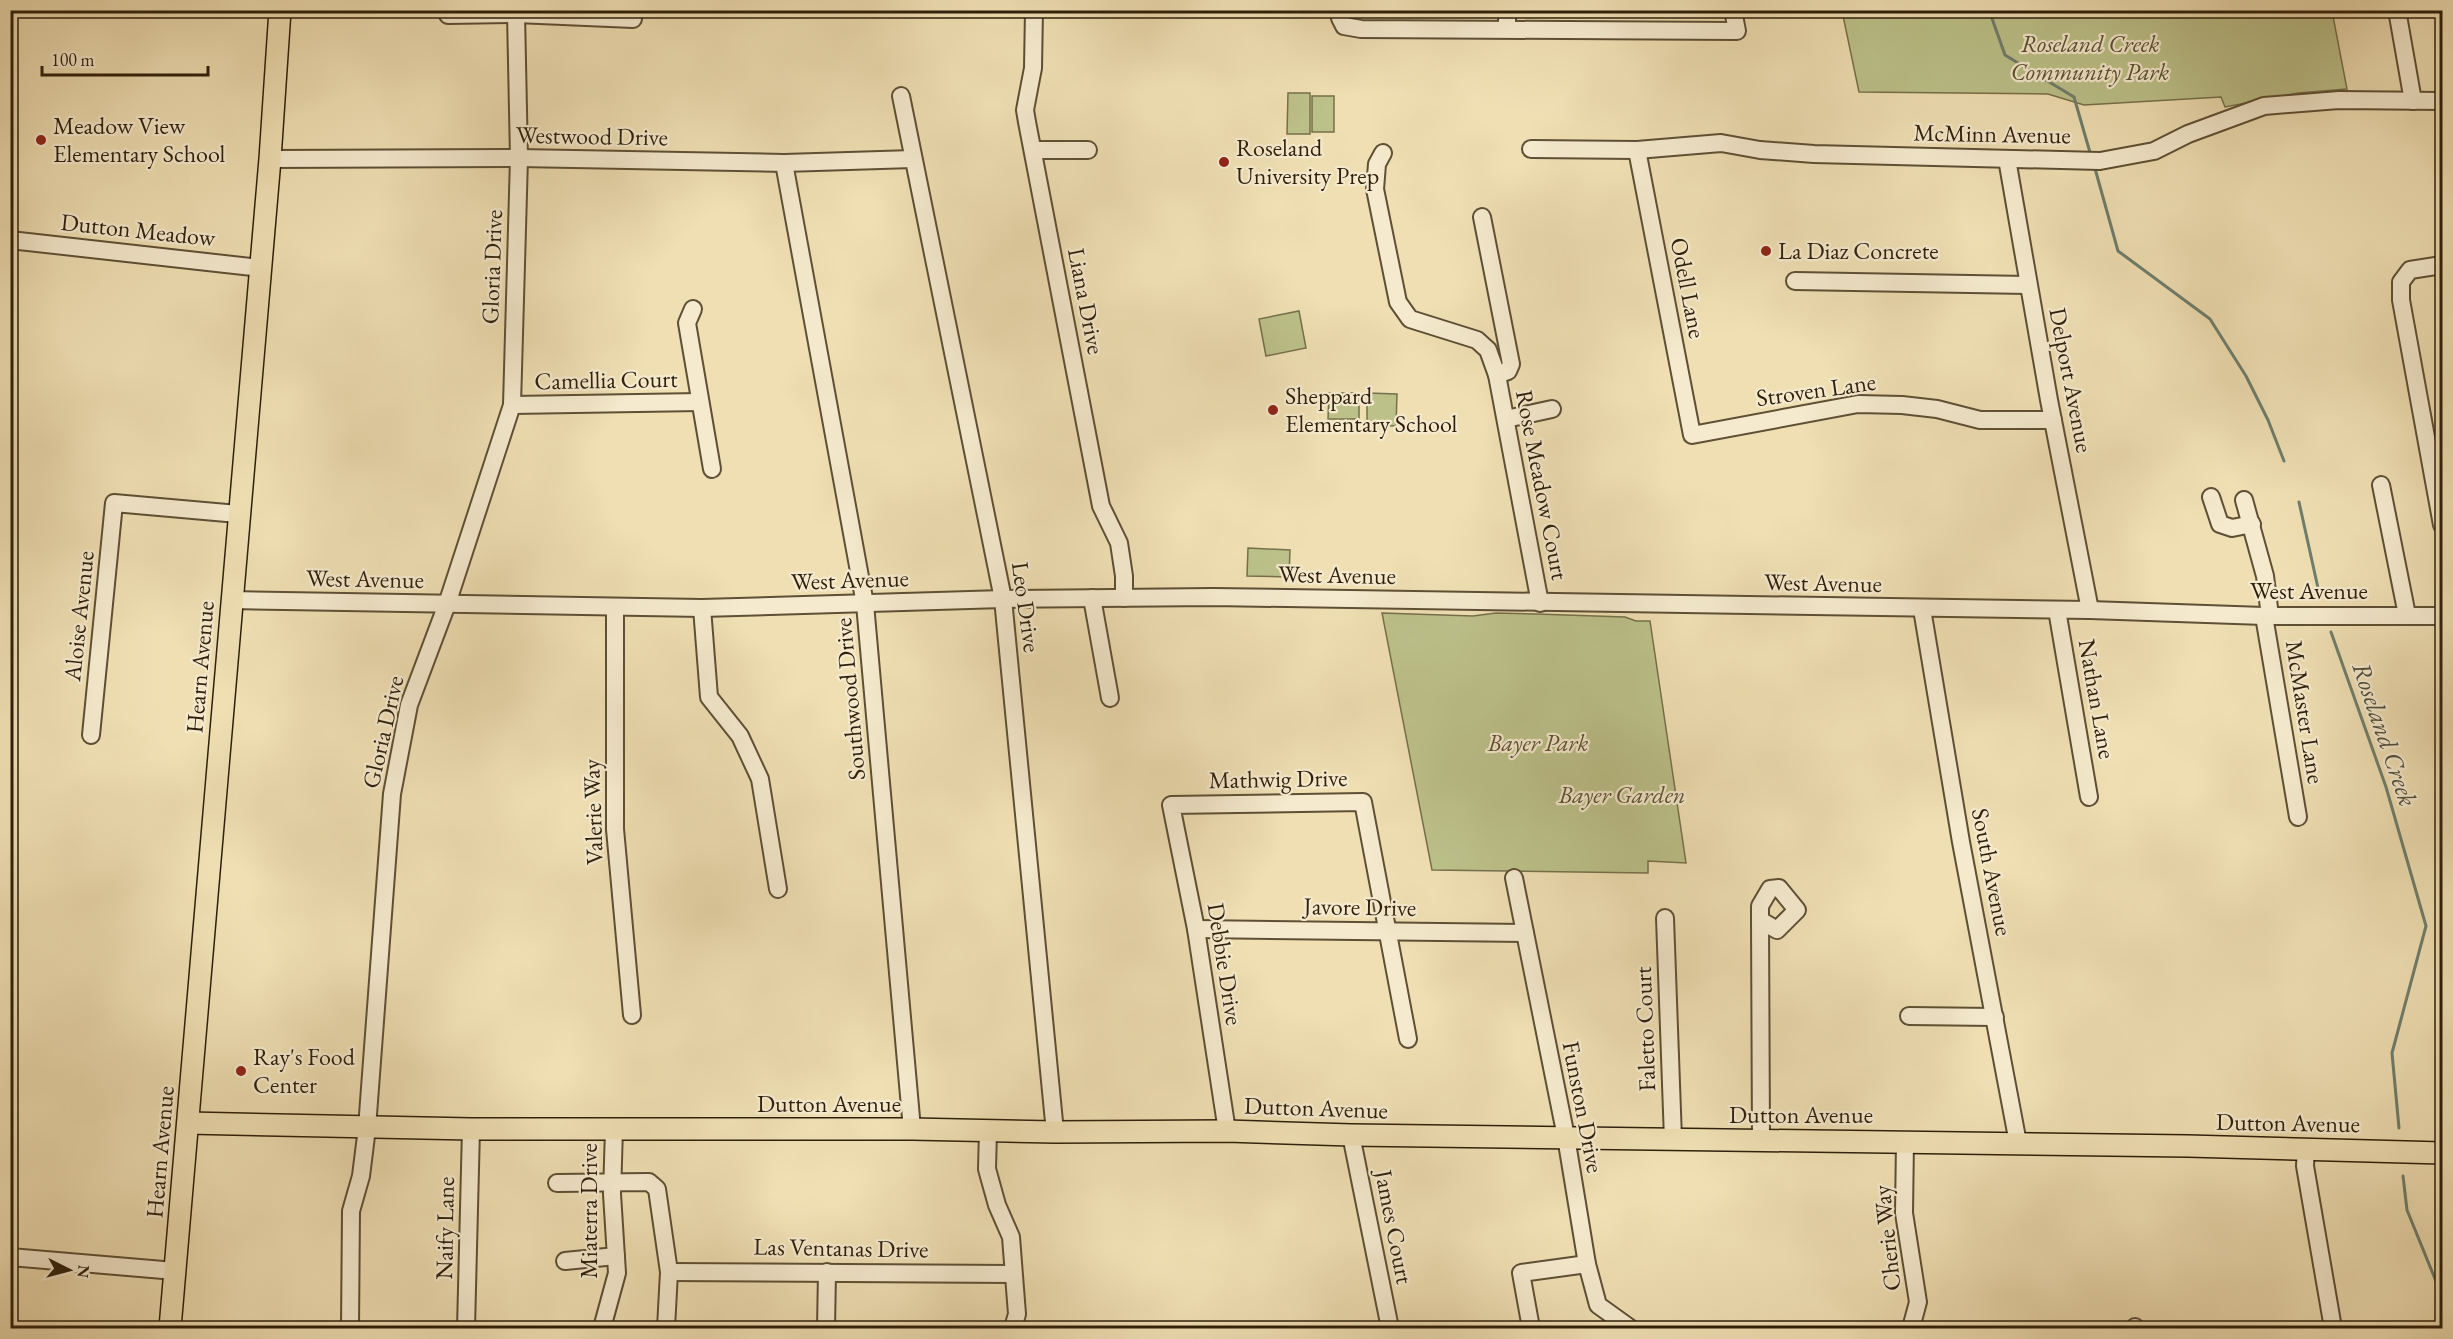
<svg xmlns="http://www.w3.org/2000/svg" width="2453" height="1339" font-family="'EB Garamond',serif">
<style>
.green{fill:#bcc18a;stroke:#75704a;stroke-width:1.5}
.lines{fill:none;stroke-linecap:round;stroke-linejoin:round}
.stream{stroke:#6f7e6c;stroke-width:3}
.minor-casing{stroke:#5e4f35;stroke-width:20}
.major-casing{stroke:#2e1f0b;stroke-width:24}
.minor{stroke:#f5eace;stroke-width:16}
.major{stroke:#efdfb3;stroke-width:21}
.poi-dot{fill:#8f2418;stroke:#f5eace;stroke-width:2}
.labels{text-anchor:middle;stroke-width:4.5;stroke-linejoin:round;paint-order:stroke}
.park-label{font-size:24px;font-style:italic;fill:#595031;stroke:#f5eace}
.poi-label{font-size:24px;fill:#2e1f0b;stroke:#f5eace;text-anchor:start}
.street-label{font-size:24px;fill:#2e1f0b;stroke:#f5eace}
.water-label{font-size:26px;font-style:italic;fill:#4e4e3b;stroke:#f5eace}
</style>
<rect width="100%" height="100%" fill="#efdfb3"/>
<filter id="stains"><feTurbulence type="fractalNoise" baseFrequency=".00333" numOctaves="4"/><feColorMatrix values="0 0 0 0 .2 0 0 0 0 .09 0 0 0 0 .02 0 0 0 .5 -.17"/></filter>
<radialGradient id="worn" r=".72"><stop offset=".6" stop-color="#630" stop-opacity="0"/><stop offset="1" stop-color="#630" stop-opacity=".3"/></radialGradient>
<g class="green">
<path d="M1842,11h490l15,78 -49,4 -73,14 -4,-10 -137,8 -36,-11 -189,-2z"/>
<path d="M1288,93h22v41h-23z"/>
<rect x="1312" y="96" width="22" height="36"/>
<path d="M1299,311l7,37 -40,8 -7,-37z"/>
<path d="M1329,393h30v26h-31z"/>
<path d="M1367,393l30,1 -1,32 -25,-1 -4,-5z"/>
<path d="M1248,548l42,2 -1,27 -42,-1z"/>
<path d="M1382,613l91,3 23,-3 40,1 89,3 11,4h14l36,242 -38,-2v12l-216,-3z"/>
</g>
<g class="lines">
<g class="stream">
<path d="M1989,10l16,45 69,42 17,59"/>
<path d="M2094,165l24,86 92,68 36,57 22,44 16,41"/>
<path d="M2299,502l21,95"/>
<path d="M2331,632l55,155 40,139 -34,127 7,75"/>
<path d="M2403,1176l4,34 35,86"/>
</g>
<defs>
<g id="minor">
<path d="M447,10l1,5 68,-1 117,5"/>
<path d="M1034,10l-1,58 -8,42 2,12 74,384 18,37 5,33v22"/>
<path d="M1339,10l1,8 4,8 17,3 376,2 -4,-21"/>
<path d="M2397,10l16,91"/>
<path d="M1507,29v-19"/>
<path d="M901,96l102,503 52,533"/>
<path d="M1531,149l106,1 84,-7 39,7 54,4 286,7 54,-10 34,-17 76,-28 75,-6 103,1"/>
<path d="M1033,150h55"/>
<path d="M1637,150l55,285 166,-31 44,1 35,4 43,11h73"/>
<path d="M1383,153l-6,11 -2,25 23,113 12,17 67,21 11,10 9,25 43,228"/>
<path d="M270,159l249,-1 265,5 129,-4"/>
<path d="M2007,159l42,241 41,210"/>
<path d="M784,163l81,441 47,525"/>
<path d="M1482,217l29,147 -3,7 -11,4"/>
<path d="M10,240l250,28"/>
<path d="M2442,265l-32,5 -9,12v18l41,225"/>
<path d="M1795,281l233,4"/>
<path d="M693,309l-6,14 25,146"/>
<path d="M512,405l188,-3"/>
<path d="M1506,419l46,-10"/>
<path d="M2381,485l26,130"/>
<path d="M2211,497l9,27 12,4 20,-4"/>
<path d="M2244,500l21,76 5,40"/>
<path d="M1092,598l18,100"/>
<path d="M231,600l471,8 301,-9 210,-2 877,13 174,6h178"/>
<path d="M615,607v222l17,186"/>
<path d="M702,608l7,89 31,39 20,43 18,110"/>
<path d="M1922,609l39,233 57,301"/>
<path d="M2057,610l32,187"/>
<path d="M2264,616l34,201"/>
<path d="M91,735l23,-232 124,11"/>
<path d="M1514,878l52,259 21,127 11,41 32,23"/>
<path d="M1665,918l8,221"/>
<path d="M1760,920l17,10 20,-20 -18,-22 -9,1 -10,17v14l1,220"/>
<path d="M1196,929l329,4"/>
<path d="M1909,1016l86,1"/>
<path d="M988,1131l-1,38 10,36 14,32 6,77 -4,14"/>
<path d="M1227,1131l-31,-202 -25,-124 192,-3 45,237"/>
<path d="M1351,1135l39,193"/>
<path d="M1905,1141l-1,72 14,89 -7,26"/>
<path d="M2306,1148l-1,18 28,162"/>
<path d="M557,1183l92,-1 8,7 12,83 -3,56"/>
<path d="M10,1257l165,14"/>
<path d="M565,1261l51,-5"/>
<path d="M669,1272l344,2"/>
<path d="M2135,1327l1,1"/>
<path d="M350,1328l1,-117 10,-35 6,-48 25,-334 17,-89 38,-101 65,-199 7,-247 -3,-144"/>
<path d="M466,1328l5,-199"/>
<path d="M602,1328l15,-55 -5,-79 2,-65"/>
<path d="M826,1328l1,-56"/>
<path d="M1531,1328l-10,-55 66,-9"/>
</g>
<g id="major">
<path d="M188,1123l283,6h441l143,3 172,-1 124,4 837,11 254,7"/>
<path d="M170,1328l100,-1169 10,-149"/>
</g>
</defs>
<use href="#minor" class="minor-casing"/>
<use href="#major" class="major-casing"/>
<use href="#minor" class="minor"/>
<use href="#major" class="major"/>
</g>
<g class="poi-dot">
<circle cx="41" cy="140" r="6"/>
<circle cx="1224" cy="162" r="6"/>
<circle cx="1766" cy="251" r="6"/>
<circle cx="1273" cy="410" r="6"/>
<circle cx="241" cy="1071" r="6"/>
</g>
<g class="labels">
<g class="park-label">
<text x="2090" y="52">Roseland Creek<tspan x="2090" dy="28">Community Park</tspan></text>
<text x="1538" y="751">Bayer Park</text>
<text x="1622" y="803">Bayer Garden</text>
</g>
<g class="poi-label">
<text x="53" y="134">Meadow View<tspan x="53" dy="28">Elementary School</tspan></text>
<text x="1236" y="156">Roseland<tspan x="1236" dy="28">University Prep</tspan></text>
<text x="1778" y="259">La Diaz Concrete</text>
<text x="1285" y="404">Sheppard<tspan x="1285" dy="28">Elementary School</tspan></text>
<text x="253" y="1065">Ray's Food<tspan x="253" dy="28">Center</tspan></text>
</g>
<g class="street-label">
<text transform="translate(1992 134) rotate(1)" y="8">McMinn Avenue</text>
<text transform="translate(592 136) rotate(1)" y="8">Westwood Drive</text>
<text transform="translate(138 230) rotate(6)" y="8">Dutton Meadow</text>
<text transform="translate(492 267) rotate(-88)" y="8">Gloria Drive</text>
<text transform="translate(1688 288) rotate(79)" y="8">Odell Lane</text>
<text transform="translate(1086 301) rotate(79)" y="8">Liana Drive</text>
<text transform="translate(606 380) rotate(-1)" y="8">Camellia Court</text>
<text transform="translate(2071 380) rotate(79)" y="8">Delport Avenue</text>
<text transform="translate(1816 390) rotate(-8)" y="8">Stroven Lane</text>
<text transform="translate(1542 485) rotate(79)" y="8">Rose Meadow Court</text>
<text transform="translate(1337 575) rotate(1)" y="8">West Avenue</text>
<text transform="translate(365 579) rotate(1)" y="8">West Avenue</text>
<text transform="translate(850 580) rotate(-2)" y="8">West Avenue</text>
<text transform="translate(1823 583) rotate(1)" y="8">West Avenue</text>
<text x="2309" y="599">West Avenue</text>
<text transform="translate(1026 607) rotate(82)" y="8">Leo Drive</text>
<text transform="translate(79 616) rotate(-84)" y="8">Aloise Avenue</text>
<text transform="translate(200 667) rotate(-85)" y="8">Hearn Avenue</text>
<text transform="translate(850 699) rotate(-95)" y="8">Southwood Drive</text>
<text transform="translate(2097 699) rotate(80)" y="8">Nathan Lane</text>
<text transform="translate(2305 712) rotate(81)" y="8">McMaster Lane</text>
<text transform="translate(383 732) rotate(-77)" y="8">Gloria Drive</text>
<text transform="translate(1278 779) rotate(-1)" y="8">Mathwig Drive</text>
<text transform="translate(593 812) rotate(-92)" y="8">Valerie Way</text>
<text transform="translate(1992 872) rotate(79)" y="8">South Avenue</text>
<text transform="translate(1360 907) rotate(1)" y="8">Javore Drive</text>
<text transform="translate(1225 964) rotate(81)" y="8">Debbie Drive</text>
<text transform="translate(1645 1029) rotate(-92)" y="8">Faletto Court</text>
<text x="829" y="1112">Dutton Avenue</text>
<text transform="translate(1583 1107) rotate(79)" y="8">Funston Drive</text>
<text transform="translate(1316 1108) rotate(2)" y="8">Dutton Avenue</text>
<text x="1801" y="1123">Dutton Avenue</text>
<text transform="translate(2288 1123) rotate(1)" y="8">Dutton Avenue</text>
<text transform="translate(160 1152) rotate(-85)" y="8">Hearn Avenue</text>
<text transform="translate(589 1211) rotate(-90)" y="8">Miaterra Drive</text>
<text transform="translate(1394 1227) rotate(79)" y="8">James Court</text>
<text transform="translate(445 1228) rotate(-89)" y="8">Naify Lane</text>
<text transform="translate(1887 1238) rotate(-96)" y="8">Cherie Way</text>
<text transform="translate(841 1248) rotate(1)" y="8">Las Ventanas Drive</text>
</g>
<g class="water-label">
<text transform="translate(2385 734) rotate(71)" y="9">Roseland Creek</text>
</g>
</g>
<rect width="2453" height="1339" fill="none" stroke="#efdfb3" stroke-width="36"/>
<rect x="12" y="12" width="2429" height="1315" fill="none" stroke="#2e1f0b" stroke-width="3"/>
<rect x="18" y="18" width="2417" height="1303" fill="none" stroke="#2e1f0b" stroke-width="1.5"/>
<g transform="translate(69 1270) rotate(96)" stroke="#f5eace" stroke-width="4.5" paint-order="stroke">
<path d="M0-4.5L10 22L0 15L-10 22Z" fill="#2e1f0b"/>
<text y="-9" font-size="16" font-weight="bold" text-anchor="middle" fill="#2e1f0b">N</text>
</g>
<path d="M42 66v9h166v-9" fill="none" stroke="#2e1f0b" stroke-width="3"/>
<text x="51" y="66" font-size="18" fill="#2e1f0b" stroke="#f5eace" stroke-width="4.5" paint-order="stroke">100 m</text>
<rect width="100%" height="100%" filter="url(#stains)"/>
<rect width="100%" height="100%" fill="url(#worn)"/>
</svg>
